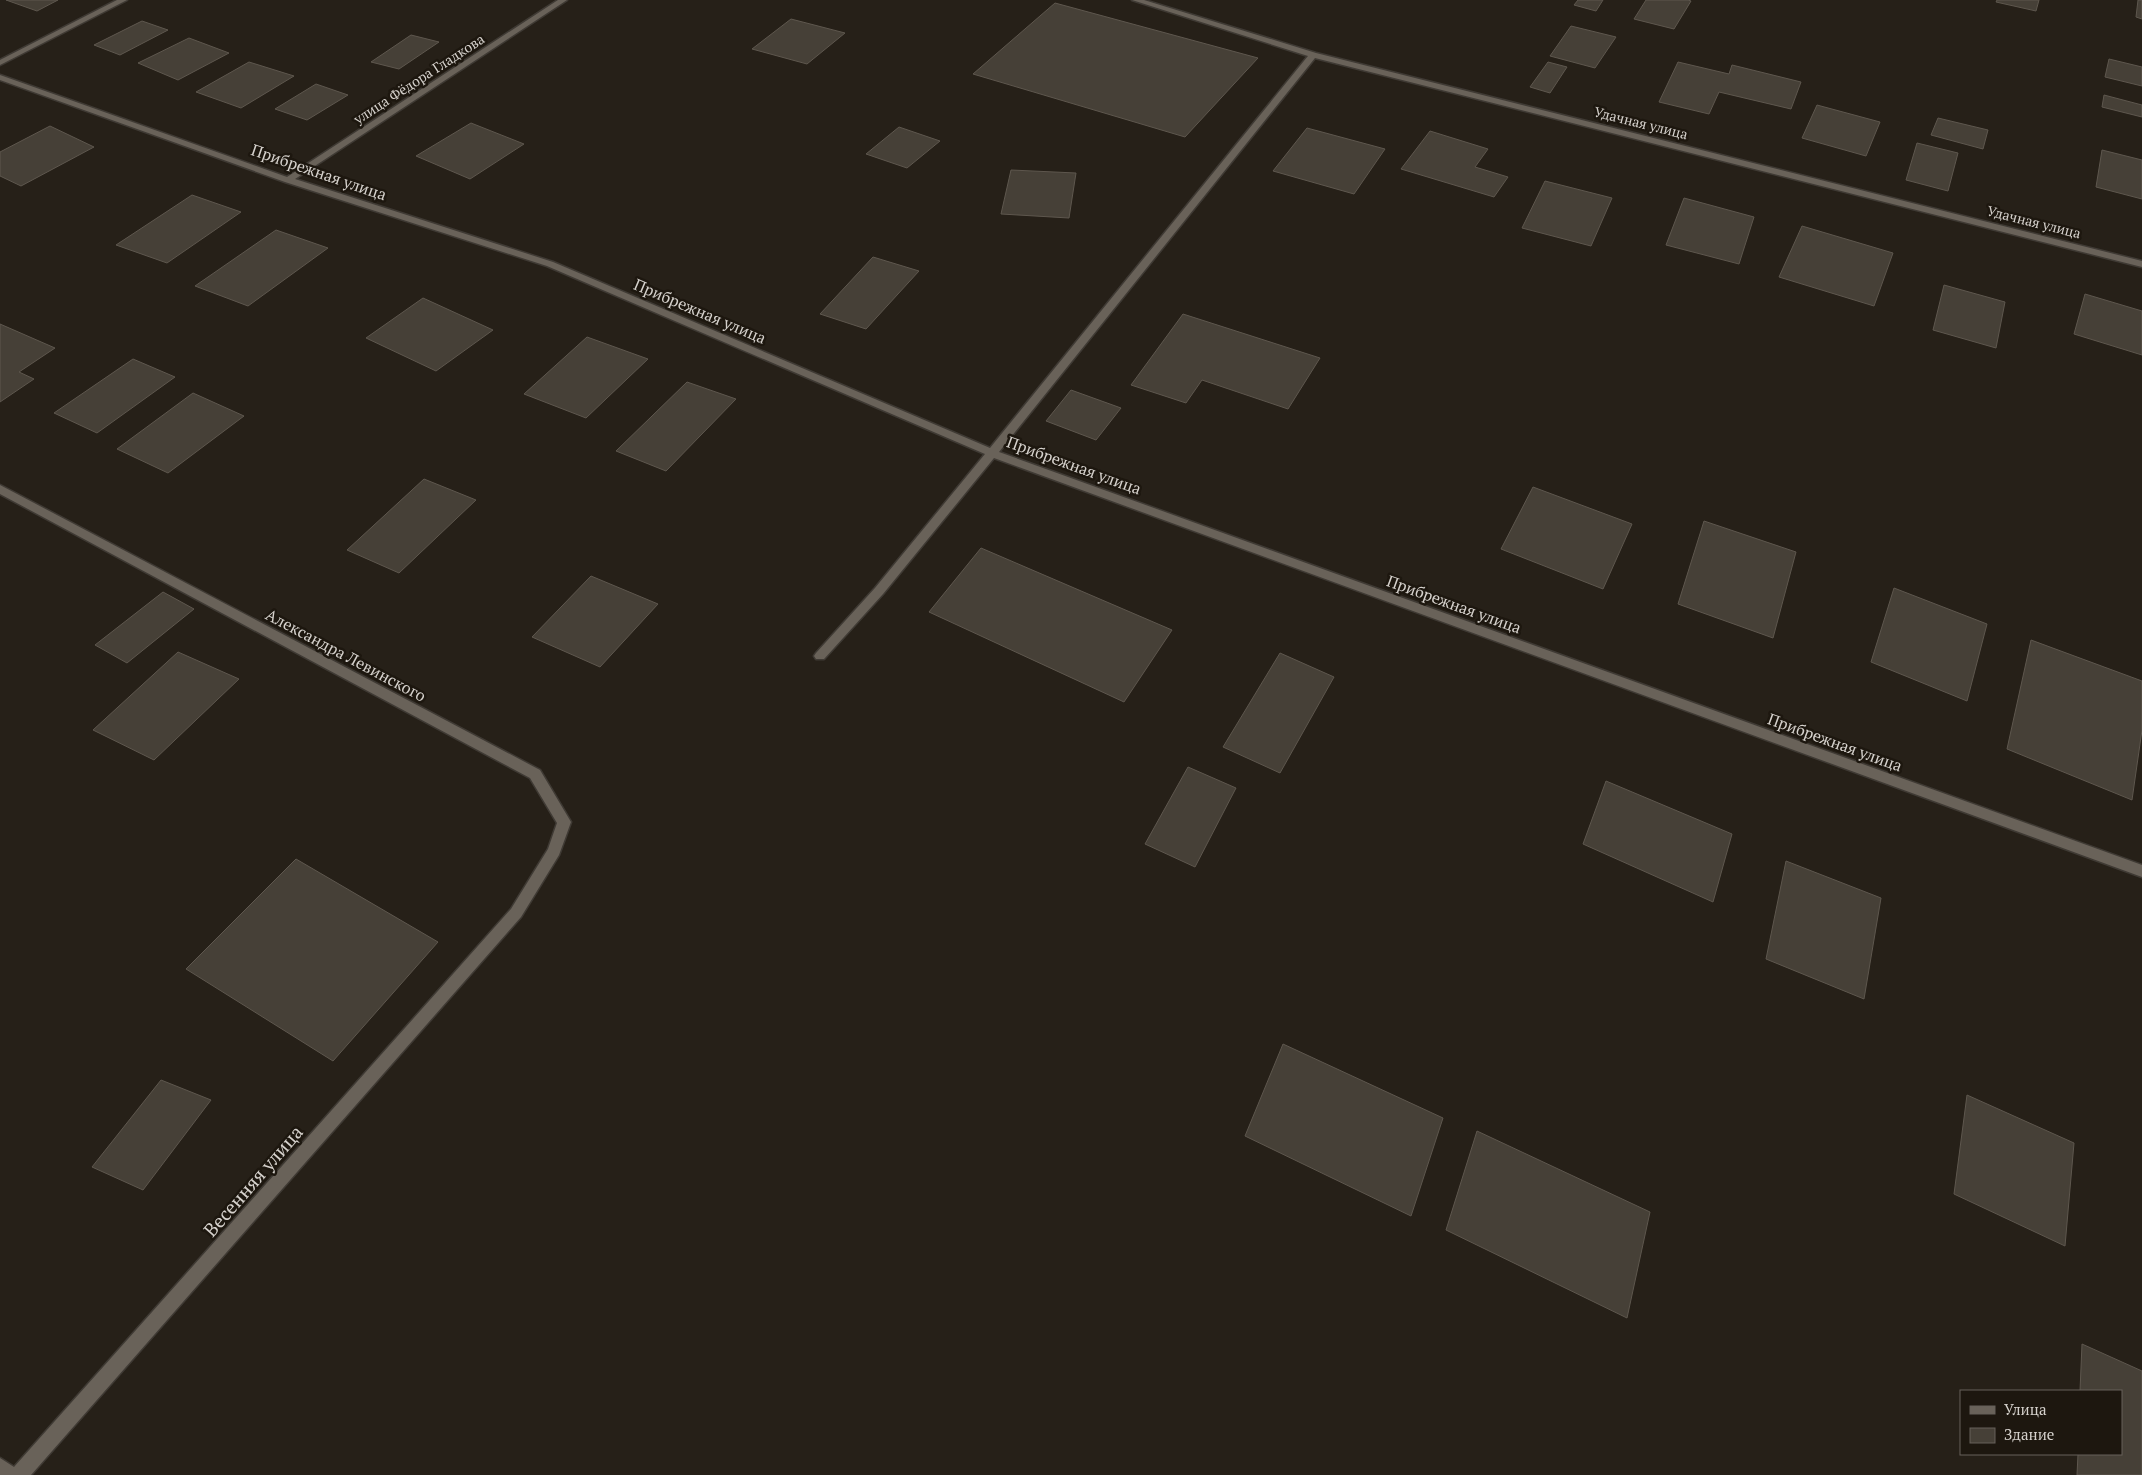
<svg xmlns="http://www.w3.org/2000/svg" width="2142" height="1475" font-family="'PT Serif',serif">
<style>
.building{fill:#464037;stroke:#5e574e}
.lines{fill:none;stroke-linecap:round;stroke-linejoin:round}
.minor-casing{stroke:#3f3a34;stroke-width:3}
.minor{fill:#696259;fill-rule:evenodd}
.labels{text-anchor:middle;stroke-width:5;stroke-linejoin:round;paint-order:stroke}
.far-street-label{font-size:14px;fill:#d5d1cc;stroke:#1d170f}
.street-label{font-size:16px;fill:#d5d1cc;stroke:#1d170f}
.near-street-label{font-size:19px;fill:#d5d1cc;stroke:#1d170f}
</style>
<rect width="100%" height="100%" fill="#262018"/>
<g class="building">
<path d="M6,0h52l-21,11z"/>
<path d="M1578,0h25l-7,11 -22,-6z"/>
<path d="M1646,0h42l3,1 -17,28 -40,-10z"/>
<path d="M1997,0h42l-3,11 -40,-9z"/>
<path d="M2138,0h4v19l-6,-2z"/>
<path d="M1055,3l203,55 -73,79 -212,-63z"/>
<path d="M791,19l54,14 -38,31 -55,-15z"/>
<path d="M142,21l26,9 -48,25 -26,-10z"/>
<path d="M1571,26l45,11 -21,31 -45,-12z"/>
<path d="M411,35l28,7 -40,27 -28,-7z"/>
<path d="M189,38l40,15 -51,27 -40,-17z"/>
<path d="M2109,59l33,8v19l-37,-9z"/>
<path d="M249,62l45,14 -53,32 -45,-16z"/>
<path d="M1548,62l19,5 -17,26 -20,-6z"/>
<path d="M1678,62l51,12 3,-9 69,17 -10,27 -72,-17 -10,22 -50,-12z"/>
<path d="M316,84l32,11 -41,25 -32,-11z"/>
<path d="M2104,95l38,10v12l-40,-10z"/>
<path d="M1817,105l63,17 -14,34 -64,-18z"/>
<path d="M1938,118l50,12 -5,19 -52,-14z"/>
<path d="M471,123l53,21 -54,35 -54,-23z"/>
<path d="M50,126l44,21 -73,39 -21,-10v-24z"/>
<path d="M899,127l41,14 -33,27 -41,-14z"/>
<path d="M1307,128l78,21 -31,45 -81,-23z"/>
<path d="M1430,131l58,18 -13,18 33,10 -14,20 -93,-28z"/>
<path d="M1917,143l41,10 -10,38 -42,-11z"/>
<path d="M2102,150l40,10v39l-46,-12z"/>
<path d="M1011,170l65,3 -7,45 -68,-4z"/>
<path d="M1545,181l67,17 -21,48 -69,-18z"/>
<path d="M192,195l49,17 -74,51 -51,-18z"/>
<path d="M1684,198l70,19 -15,47 -73,-19z"/>
<path d="M1802,226l91,27 -19,53 -95,-29z"/>
<path d="M276,230l52,18 -80,58 -53,-20z"/>
<path d="M873,257l46,14 -53,58 -46,-15z"/>
<path d="M1944,285l61,17 -9,46 -63,-18z"/>
<path d="M2085,294l57,17v44l-68,-21z"/>
<path d="M423,298l70,32 -57,41 -70,-33z"/>
<path d="M1183,314l137,44 -32,51 -86,-29 -16,23 -55,-18z"/>
<path d="M0,324l55,24 -36,24 15,7 -34,23z"/>
<path d="M587,337l61,22 -62,59 -62,-24z"/>
<path d="M133,359l42,18 -78,56 -43,-20z"/>
<path d="M687,382l49,17 -70,72 -50,-20z"/>
<path d="M1071,390l50,18 -25,32 -50,-19z"/>
<path d="M193,393l51,23 -76,57 -51,-24z"/>
<path d="M424,479l52,21 -77,73 -52,-23z"/>
<path d="M1533,487l99,37 -29,65 -102,-40z"/>
<path d="M1704,521l92,31 -23,86 -95,-34z"/>
<path d="M981,548l191,82 -48,72 -195,-90z"/>
<path d="M591,576l67,28 -58,63 -68,-30z"/>
<path d="M1894,588l93,36 -20,77 -96,-39z"/>
<path d="M163,592l31,17 -67,54 -32,-18z"/>
<path d="M2031,640l111,41v49l-10,70 -125,-51z"/>
<path d="M178,652l61,27 -85,81 -61,-30z"/>
<path d="M1280,653l54,24 -54,96 -57,-26z"/>
<path d="M1188,767l48,21 -41,79 -50,-23z"/>
<path d="M1606,781l126,53 -19,68 -130,-58z"/>
<path d="M296,859l142,83 -105,119 -147,-92z"/>
<path d="M1786,861l95,37 -17,101 -98,-40z"/>
<path d="M1283,1044l160,74 -32,98 -166,-80z"/>
<path d="M161,1080l50,20 -68,90 -51,-23z"/>
<path d="M1967,1095l107,48 -9,103 -111,-52z"/>
<path d="M1477,1131l173,81 -23,106 -181,-88z"/>
<path d="M2082,1344l60,27v104h-65l1,-21h43v-63h-41z"/>
</g>
<g class="lines">
<defs>
<g id="minor">
<path d="M117,0h10l-127,65v-5z"/>
<path d="M558,0h9l-272,179 258,83 437,186 318,-392 -176,-56h12l172,53 826,208v6l-827,-209 -316,394 1143,413v12l-1148,-419 -111,136 -59,65h-8l-2,-3 2,-3 59,-65 110,-134 -438,-188 -262,-84 -285,-102v-5l287,102z"/>
<path d="M0,485l540,285 31,52 -12,33 -38,62 -490,558h-31v-17l14,9 497,-558 37,-60 9,-26 -27,-45 -530,-284z"/>
</g>
</defs>
<use href="#minor" class="minor-casing"/>
<use href="#minor" class="minor"/>
</g>
<g class="labels">
<g class="far-street-label">
<text transform="translate(419 79) rotate(-33)" y="5">улица Фёдора Гладкова</text>
<text transform="translate(1641 123) rotate(14)" y="5">Удачная улица</text>
<text transform="translate(2034 222) rotate(14)" y="5">Удачная улица</text>
</g>
<g class="street-label">
<text transform="translate(319 172) rotate(19)" y="6">Прибрежная улица</text>
<text transform="translate(700 311) rotate(23)" y="6">Прибрежная улица</text>
<text transform="translate(1074 465) rotate(20)" y="6">Прибрежная улица</text>
<text transform="translate(1454 604) rotate(20)" y="6">Прибрежная улица</text>
<text transform="translate(346 655) rotate(28)" y="6">Александра Левинского</text>
<text transform="translate(1835 742) rotate(20)" y="6">Прибрежная улица</text>
</g>
<g class="near-street-label">
<text transform="translate(253 1181) rotate(-49)" y="7">Весенняя улица</text>
</g>
</g>
<rect x="1960" y="1390" width="162" height="65" fill="#1d170f" stroke="#67615b"/>
<rect x="1970" y="1406" width="25" height="8" fill="#696259" stroke="#67615b"/>
<text x="2004" y="1415" font-size="15" fill="#d5d1cc">Улица</text>
<rect x="1970" y="1428" width="25" height="15" fill="#464037" stroke="#67615b"/>
<text x="2004" y="1440" font-size="15" fill="#d5d1cc">Здание</text>
</svg>
